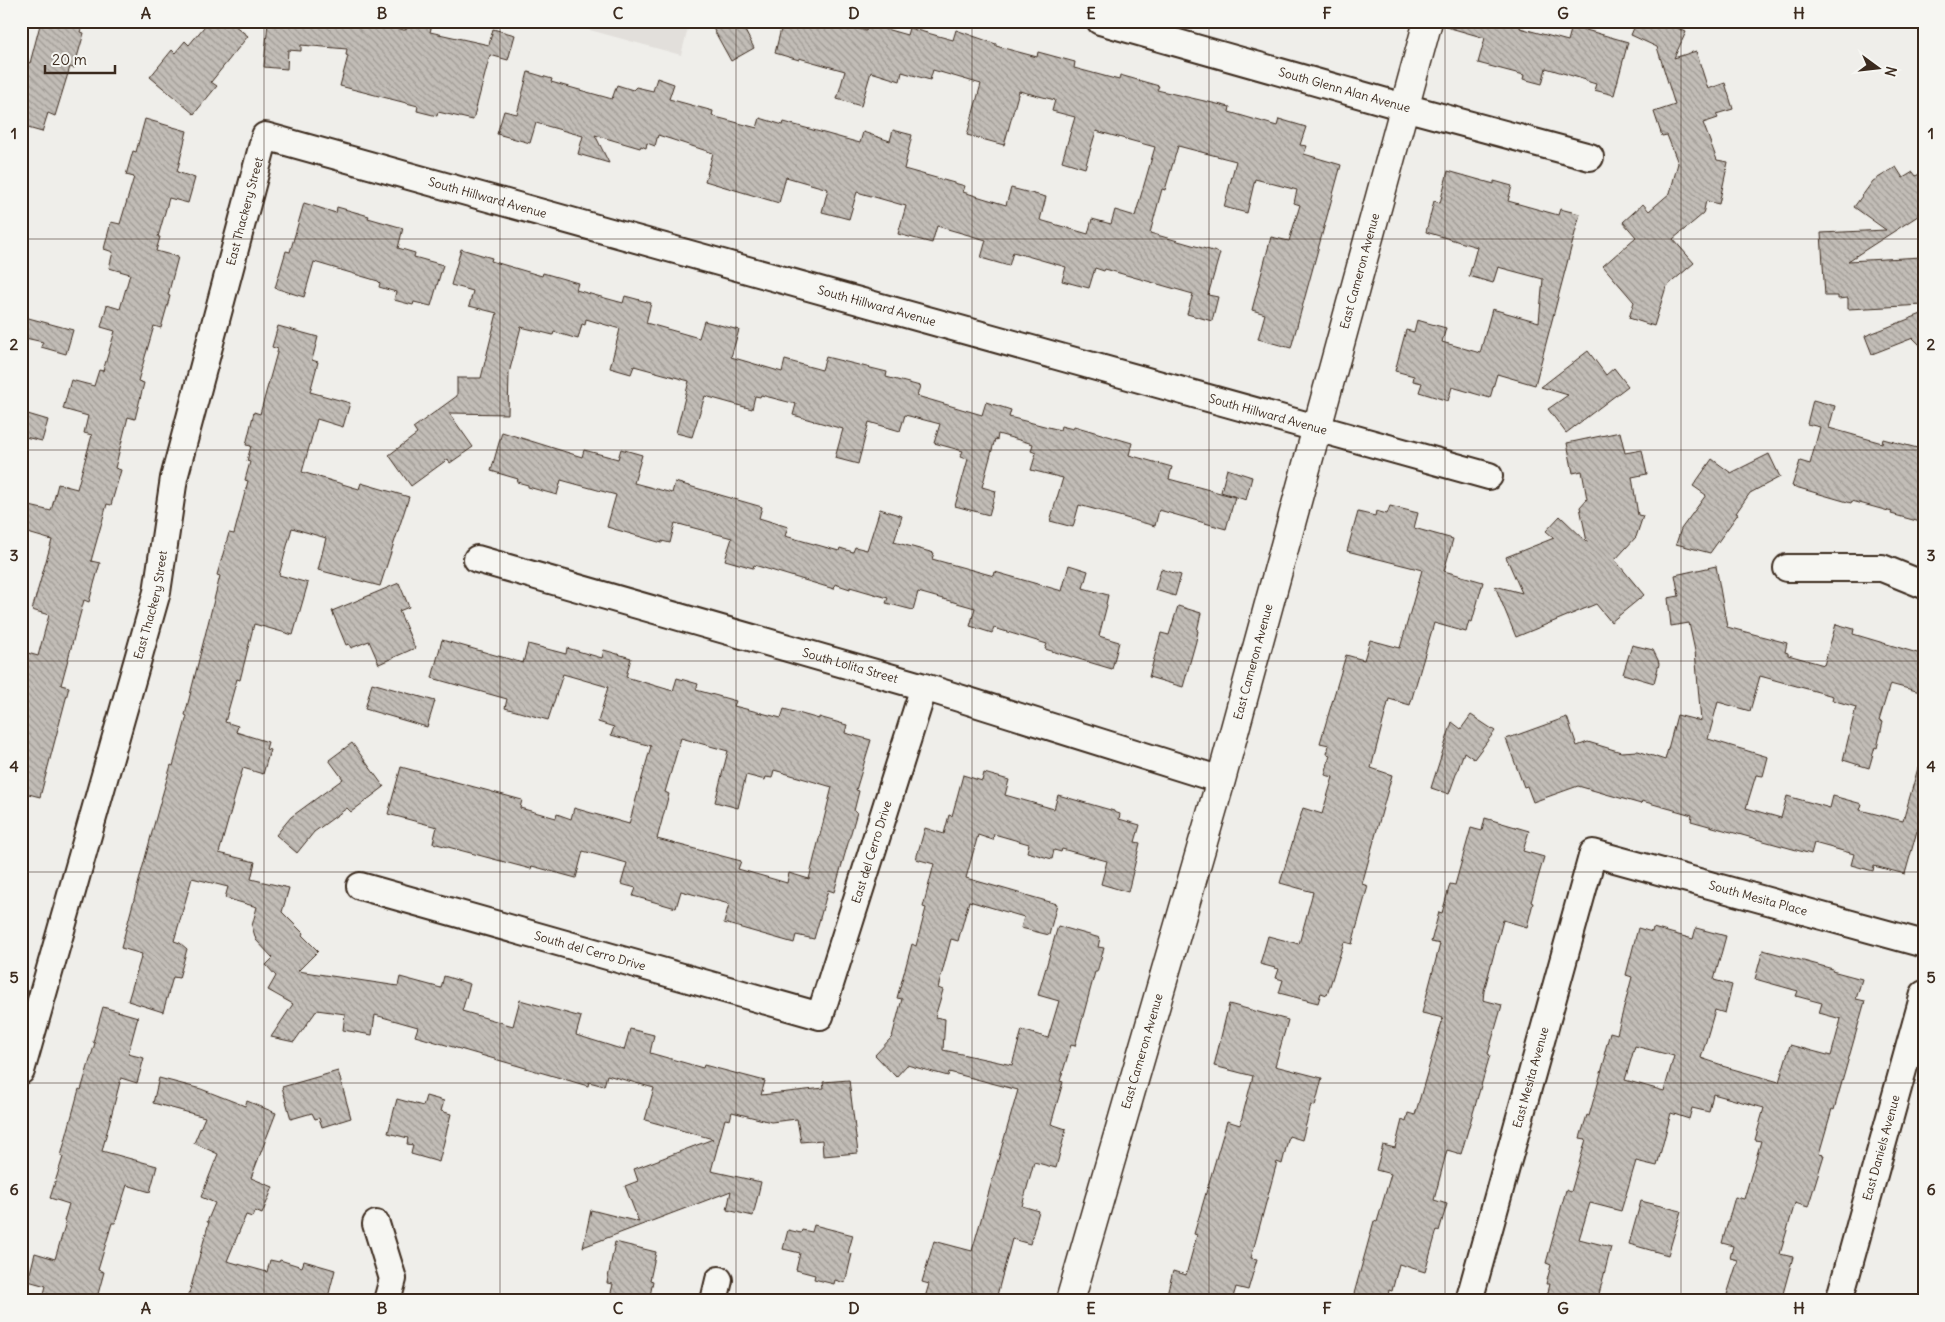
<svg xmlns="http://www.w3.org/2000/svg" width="1945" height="1322" font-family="Delius,sans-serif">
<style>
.built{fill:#e2dfdb}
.building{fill:url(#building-back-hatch);stroke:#3b2a1e;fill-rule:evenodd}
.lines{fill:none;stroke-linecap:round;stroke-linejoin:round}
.minor-casing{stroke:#3b2a1e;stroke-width:30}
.secondary-casing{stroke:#3b2a1e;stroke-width:31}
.minor{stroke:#f6f6f2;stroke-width:26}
.secondary{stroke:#f6f6f2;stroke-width:28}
.grid{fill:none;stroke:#3b2a1e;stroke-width:1;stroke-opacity:0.55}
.labels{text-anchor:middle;stroke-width:4.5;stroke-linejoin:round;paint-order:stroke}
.street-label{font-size:12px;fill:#3b2a1e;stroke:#f6f6f2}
.neatline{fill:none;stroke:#3b2a1e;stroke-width:2}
.grid-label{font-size:16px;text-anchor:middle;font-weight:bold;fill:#3b2a1e}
</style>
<defs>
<pattern id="building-back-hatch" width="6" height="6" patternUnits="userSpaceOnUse" patternTransform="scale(1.25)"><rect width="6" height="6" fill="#c2bdb7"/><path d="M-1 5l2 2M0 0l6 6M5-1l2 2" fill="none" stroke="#9f9a94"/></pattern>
</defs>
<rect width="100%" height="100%" fill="#efeeea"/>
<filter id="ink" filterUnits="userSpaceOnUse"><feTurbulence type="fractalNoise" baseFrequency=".02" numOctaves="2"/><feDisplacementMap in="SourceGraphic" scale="10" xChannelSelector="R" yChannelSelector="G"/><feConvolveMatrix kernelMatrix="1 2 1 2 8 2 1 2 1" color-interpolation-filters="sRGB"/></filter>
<g filter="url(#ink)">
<path class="built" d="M557,21h133l-9,34z"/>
<g class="building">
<path d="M41,21h43l-4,11 4,1 -10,35 -4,-1 -15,49 -7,-3 -6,19 -21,-6v-66l9,3z"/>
<path d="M209,21h20l19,15 -37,46 6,4 -23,28 -44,-37 22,-27 3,3 10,-12 4,4z"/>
<path d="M268,21h101l35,9 3,-1 1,-8h25l-3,11 59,13 4,-16 22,6 -7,25 -18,-5 -17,65 -35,-8 -1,4 -20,-5 1,-5 -78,-20 8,-30 -2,-1 1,-6 -46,-4v6l-13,-1 -1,19 -23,-2z"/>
<path d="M709,21h31l14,27 -23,13z"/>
<path d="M783,21h50l33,10 2,-7 39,11 2,-7 44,12 3,-10 40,14v2l41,11 1,-5 37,10 -1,6 45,12 1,-5 39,11 -2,4 73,17 -1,5 48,14 2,-7 27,8 -6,18 7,1 -3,8 37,11 -50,183 -33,-9 7,-25 -13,-4 19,-73 18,4 11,-36 -6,-2 3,-13 -42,-11 -8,34 -23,-6 12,-46 -58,-15 -13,44 -3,-1 -12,44 70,20 -12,42 10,2 -6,24 -25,-7 6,-20 -88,-25 -1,2 -9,-3 -6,20 -27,-7 4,-14 -53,-15 -4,14 -28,-8 5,-18 -49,-14 -5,17 -34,-9 8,-28 -49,-14 -8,27 -27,-7 6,-23 -42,-12 -7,26 -74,-22 8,-28 -55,-18 -3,11 -8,-3 -1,5 -5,-2 -1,2 -45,-13 14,28 -31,-9 5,-18 -47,-13 -6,20 -33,-9 7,-23 13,3 11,-42 24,7 -1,3 61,17 5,-14 16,5 3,-3 17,4 4,-13 17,6 -5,15 44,12 -1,5 45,12 3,-10 23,7 1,-3 76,21 3,-11 27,9 3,-11 19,5 -8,34 61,17 -2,6 43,13 5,-17 35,9 -6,23 48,14 4,-15 19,5 4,-14 20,6 20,-69 -59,-16 -11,37 -23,-7 13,-44 -23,-6 3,-11 -36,-9 -15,54 -37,-10 14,-51 -48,-14 -3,10 -28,-8 -2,9 -29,-9 -10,34 -24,-7 8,-28 -46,-13v2l-24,-7z"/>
<path d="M1448,21h74l-2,7 48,13 4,-15 56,16 -14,53 -20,-5 2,-6 -10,-3v-1l-40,-12 -4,16 -19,-5 1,-4 -46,-12 7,-25 -38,-11z"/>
<path d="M1637,21h26l23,11 -12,26 22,-7 12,38 17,-6 8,26 -17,5 2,4 -15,5 14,37 11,2 -9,42 -13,-3 -3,13 -30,25 21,24 -28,24 -12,39 -25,-8 5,-16 -31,-36 33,-29 -13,-15 20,-18 6,7 21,-18 8,-30 -11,-28 -5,1 -8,-24 21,-7 -18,-58 -26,-12z"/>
<path d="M145,119l42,12 -10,41 18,6 -7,25 -19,-5 -11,39h2l-4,14 22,6 -10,38 2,1 -9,32 -7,-2 -16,55 6,2 -9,36 -7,-2 -13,51 6,2 -10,35 -4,-1 -16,57 9,2 -11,39 -5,-2 -23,85 8,2 -29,110 -19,-5v-141l17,5 11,-41 -17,-5 20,-70 -31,-9v-27l30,7 7,-27 19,5 15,-54 -8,-2 4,-17 -25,-7 8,-29 23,6 5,-16 4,1 12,-40 -14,-4 6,-22 13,4 10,-35 -21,-6 4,-16 -9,-3 7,-27 9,2 14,-47 -8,-2 7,-24 3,1z"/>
<path d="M1896,167l7,11 10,-6 3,4 8,-5v41l-76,49 74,-4 2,48 -76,4v-11l-10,1v-3h-13l-4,-63 65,-3 -32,-23 19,-26z"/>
<path d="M1448,171l46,13v-3l18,5 -4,15 50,14 2,-6 20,5 -45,171 -38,-11 -7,24 -38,-11 -4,14 -29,-9 3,-9 -9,-2 1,-5 -19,-5 11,-41 8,2 3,-12 29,8 -4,14 38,11 12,-44 47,13 4,-43 -45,-12 -5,16 -24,-7 8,-29 -51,-15 8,-31 6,2z"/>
<path d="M304,203l32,10 1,-6 32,9 -1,2 35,10 -5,20 17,5 -1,4 29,8 -12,41 -17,-4 -1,3 -19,-5 2,-8 -17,-5 1,-4 -2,-2 -64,-19 -10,35 -29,-9 11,-37 4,1z"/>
<path d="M461,249l31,9 -1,3 51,15 1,-3 35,10 -2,7 47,13 2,-7 26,7 -5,20 53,15 5,-17 35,9 -8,27 51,15 3,-12 37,10 4,-13 61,15 -1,5 34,9 -3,10 65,19 4,-13 25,8 -2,7 51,13 1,-4 12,3 1,-3 58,17 -3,12 43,12 -3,12 66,18 -9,32 -67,-19 -4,16 -76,-21 -6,22 -23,-6 13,-43 -32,-8 5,-17 -5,-2 2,-7 -35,-10 -1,6 -2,-1 -13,48 14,4 -7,24 -34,-9 13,-47 -8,-2 3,-6 -29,-8 6,-19 -35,-9 -5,16 -31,-9 -11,42 -23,-6 8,-29 -50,-14 3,-11 -35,-9 -1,2 -5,-1 -3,13 -47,-13 -13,41 -16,-4 13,-52 -55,-15 -3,8 -21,-6 10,-39 -34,-10 -1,6 -3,-1 -4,15 -24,-7 -1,3 -32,-8 -12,46 -1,41 -59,-1 24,34 -23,16 -2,-4 -37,27 -22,-31 28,-21 -4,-6 44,-32v-18h24l16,-65 -28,-7 4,-15 -22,-6z"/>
<path d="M1924,313v36l-11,-11 -41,16 -7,-18z"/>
<path d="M21,316l52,14 -7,24 -25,-7 2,-5 -22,-5z"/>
<path d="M278,326l40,11 -6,23 6,2 -8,30 40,11 -7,24 -26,-8 -15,53 57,17 2,-6 48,14 -29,89 -62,-16 8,-32 -34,-10 -13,47 29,8 -15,52 -39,-11 -14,56 -3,-1 -12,43 13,4 -2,6 32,10 -2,7 4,1 -7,24 -20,-6 -24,85 36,9 -4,17 38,9 -7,24 21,21 -1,2 16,16 -20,20 100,15 2,-9 41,11 3,-12 26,8 -8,27 51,15 7,-26 61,17 -5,18 48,15 6,-21 24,6 -4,18 53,15 1,-3 61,16 -4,14 63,-7 -1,-6 26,-2 9,73 -35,3 -1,-16 -21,2 -4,-23 -26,3 -39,-10 -2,8 -5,-1 -14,52 50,11 -8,34 -26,-6 4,-19 -148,56 8,-37 48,12 -14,-36 13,-5 -4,-12 79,-30 -68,-19 9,-32 -47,-13 -3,11 -15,-4 -1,4 -173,-50 3,-9 -43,-12 -3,20 -29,-5 2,-16 -28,-4 -23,32 -23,-5 22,-33 -25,-14 8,-14 -10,-11 7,-7 -17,-18 -4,-14 5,-19 -32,-9 3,-11 -36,-9 -18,63 6,2 7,6 -8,29 -6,-1 -10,35 -35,-11 14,-47 -21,-6 37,-138 13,-45 2,1 14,-50 -2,-1 35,-139 -3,-1 12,-42 5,1 14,-53 -3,-1 5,-18 -3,-1 4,-15 -5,-1 8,-33 6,2 18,-65 -6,-2z"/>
<path d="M1588,351l18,24 8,-7 14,18 -62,47 -18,-24 20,-14 -27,-8z"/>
<path d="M1813,400l22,6 -6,22 53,15 1,-4 38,10 -5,26 8,2v46l-33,-9 1,-2 -40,-11 -1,2 -59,-17 8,-25 10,3 10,-37 -13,-3z"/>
<path d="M21,412l27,8 -6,21 -21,-5z"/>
<path d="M502,432l80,25 2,-7 34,9 3,-10 21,6 -8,28 38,10 3,-11 87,25 -3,11 29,9 -3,9 54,15 1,-3 13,4 2,-5 12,3 13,-41 22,7 -8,26 40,11 -2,6 62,17 1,-4 67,19 7,-26 19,6 -5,17 25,7 -2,9 1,1 -8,31 20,6 -7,27 -67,-20 2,-5 -53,-16 -2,5 -22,-7 5,-18 -57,-16 -5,18 -27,-7 2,-5 -38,-11v2l-15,-5 -1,5 -80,-24 -1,3 -28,-8 7,-22 -57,-15 -5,20 -8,-2v2l-55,-16 9,-32 -55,-15 -4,15 -29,-8v-2l-11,-3 1,-3 -27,-8z"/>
<path d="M1620,432l5,21 17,-3 5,24 -15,3 6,38 5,1 -7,21 -21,23 29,35 -33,27 -15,-18 -80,33 -21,-51 27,7 -16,-36 48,-19 -8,-7 14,-15 27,26 -7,-35 7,-8 -5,-28 -9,2 -6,-30z"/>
<path d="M1769,454l11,23 -30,16 -14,20 2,1 -28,39 -34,-9 5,-15 25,-34 -13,-9 19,-27 19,14z"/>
<path d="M1227,469l25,8 -6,23 -25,-8z"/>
<path d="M1390,506l28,7 -4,15 39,11 -9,32 39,11 -11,40 -3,-1 -3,11 -32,-9 -24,82 -21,-6 -18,69 21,7 -30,109 6,2 -16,58 -8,-2 -17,53 -6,-2 -3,10 -39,-10 4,-13 -7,-2 3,-9 -19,-5 8,-28 31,8 14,-52 -33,-9 23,-75 19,6 11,-37 -8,-2 5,-20 -3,-1 2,-9 -9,-2 26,-88 18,5 6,-20 30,8 22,-78 -75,-19 11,-39 17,4 1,-5 11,3z"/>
<path d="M1716,566l11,61 60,16 -2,9 3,1v2l36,10 12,-41 18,5 -1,5 71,21v38l-34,-9 -11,37 4,1 -6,26 -2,-1 -6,21 -26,-8 13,-53 -24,-7 1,-4 -73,-20 -10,35 -32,-9 -10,37 60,18 -5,19 -7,-1 -10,33 35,10 6,-22 43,12 3,-12 29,8 -2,6 43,11 15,-53 6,1v64l-7,-2 -12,43 -31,-8 -1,5 -22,-6 3,-11 -40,-11 -3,11 -120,-33 1,-6 -50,-14 -1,3 -63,-18 -45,16 -6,-16 -3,1 -18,-48 61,-22 10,29 11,-4 33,10 17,-1 27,9 12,-45 24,6 -6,-70 -6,-28 -18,3 -3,-28 11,-2 -4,-21z"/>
<path d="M1161,569l20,6 -6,21 -20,-6z"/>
<path d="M399,583l10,24 -10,4 16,37 -36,16 -10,-23 -18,7 -2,-4 -3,1 -14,-34z"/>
<path d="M1178,606l23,7 -4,18h1l-2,10 -13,46 -34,-10 12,-44 8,2z"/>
<path d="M442,640l81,23 5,-19 38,10 1,-6 35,10 2,-8 27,8 -5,19 47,14 4,-13 21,6 -2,6 40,11 -2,5 47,12 3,-9 35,10v-2l28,8 -2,8 26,7 -15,50 3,1 -5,20 3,1 -23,80 -6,-2 -14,49 -18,-4 -2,8 -70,-20 5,-19 -48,-13 -5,17 -43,-12 3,-8 -15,-4 6,-21 -44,-12 -7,27 -44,-12 -1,3 -98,-26 4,-16 -49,-13 13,-47 121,33 -2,8 36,10 1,-4 14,5 3,-11 55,16 22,-78 -40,-11 3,-8 -16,-5 10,-35 -45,-13 -15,46 -43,-12 2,-9 -75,-21zM681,738l47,13 -13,51 23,6 8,-33 19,5 1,-3 6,1 2,-8 58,17 -23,92 -20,-6 -2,10 -49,-14 3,-8 -84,-22 12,-45 -4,-2z"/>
<path d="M1632,645l21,5 5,10 1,4 -5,19 -31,-9z"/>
<path d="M372,683l63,18 -8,26 -62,-18z"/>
<path d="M1471,715l24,16 -21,28 -10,-7 -15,42 -18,-6 21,-66 9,7z"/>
<path d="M352,743l32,44 -33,25 -4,-4 -33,24 -17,21 -21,-18 15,-18 52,-38 -14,-19z"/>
<path d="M984,773l25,7 -4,15 49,14 4,-14 56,16v1l6,2 -1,5 21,6 -5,17 5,1 -12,49 -27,-8 6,-23 -45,-12 -1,3 -7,-2 -2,9 -25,-7 2,-8 -35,-10 -1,6 -15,-5 -12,43 91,26 -8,31 -28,-7 3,-11 -55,-16 -11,40 -7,-2 -13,49 5,2 -8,27 10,2 -2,31 69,15 10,-35 26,8 11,-37 -21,-6 20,-69 42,12 -2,9 6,1 -7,24h-2l-20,74 -4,-1 -11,36 3,1 -12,42 15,5 -10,39 -22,-6 -12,44 17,5 -9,33 -18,-5 -16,60 -24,-7 -3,9h-45l5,-17 -7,-2 12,-41 38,10 46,-161 -69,-18 -1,4 -41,-11 -11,12 -21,-22 17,-18 10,-38 -5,-1 15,-54 4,2 10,-38 -3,-1 11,-43 -18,-5 9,-31 19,6 5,-19 3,1 11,-41 19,6z"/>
<path d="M1485,818l44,13 -6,20 21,6 -13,45 2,1 -6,24 -24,-7 -19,71 -1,9 19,5 -14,49 2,1 -29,99 -14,-4 -13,50 13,4 -8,27 -2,-1 -12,42 -26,-8 -7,27 -3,-1 -2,11h-35l22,-80 3,1 14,-48 -15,-4 7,-25 12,3 7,-28 4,2 2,-9 7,2 28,-97 -21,-5 18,-69 -9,-2 8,-30 3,1 8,-29 5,1 16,-57 11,3z"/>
<path d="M1638,928l14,4 1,-4 40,11 3,-11 30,8 -12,44 18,5 -7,28 -10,-3 -14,48 21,7v1l57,16 11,-37 41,11 10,-37 -22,-6 3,-10 -26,-7 2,-5 -43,-12 8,-29 70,19 -1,2 30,8 -6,20 9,2 -31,109 -2,-1 -13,45 5,1 -16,52 -13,-4 -15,51 13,3 -12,44h-56l13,-41 -8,-2 3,-12 -11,-3 13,-46 9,2 17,-58 -6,-1 9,-32 -51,-14 -4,18 -17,-4 -3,11 -18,-6 -14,53 -21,-5 -15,50 -31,-8 -11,36 32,8 -13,51 -17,-4 -2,7h-33l4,-17h-4l5,-19 -5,-2 20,-73 5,2 15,-53 -6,-1 7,-23 2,1 17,-61h-2l6,-23 7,2 15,-57 -6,-2zM1635,1046l39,10 -10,35 -39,-11z"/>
<path d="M1229,1004l59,16 -13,46 47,12 -7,28 -4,-1 -9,35 -13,-4 -7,28 -5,-2 -26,96 6,1 -9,31 -12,-3 -4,14h-67l8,-30 13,4 11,-40 -3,-1 33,-113 13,4 13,-49 -39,-10z"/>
<path d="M103,1007l35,10 -10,37 16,4 -7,25 -16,-5 -19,73 55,15 -7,26 -23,-7 -12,38h-3l-14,47 6,2 -6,22h-2l-2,7h-52l4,-15 -18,-5 7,-28 20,6 11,-37 -2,-1 5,-17 -19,-6 13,-41 -2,-1 18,-67 2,1 14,-47 -2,-1z"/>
<path d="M338,1071l13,47 -29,9 -3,-9 -4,1 -3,-6 -21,6 -9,-32z"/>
<path d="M159,1078l42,11 44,17 2,-5 29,12 -25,65 22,9 -11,27 -7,-3 -3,6 -6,-2 -19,46 40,11 3,-12 9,2 1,-2 22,7 2,-6 31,9 -8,31h-140l22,-79h-2l8,-19 -14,-6 17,-43 -24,-11 11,-26 -52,-14z"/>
<path d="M426,1096l18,5 -3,10 10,3 -12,48 -28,-8 2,-9 -6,-1 1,-6 -20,-5 9,-34 26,7z"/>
<path d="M1641,1201l40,10 -13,44 -39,-11z"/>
<path d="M814,1225l39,10 -5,18 4,1 -7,29 -10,-3 -1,4 -20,-5 1,-4 -19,-5 4,-17 -17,-4 5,-19 13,3 1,-3 10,2z"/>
<path d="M615,1242l41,10 -6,28 3,1 -4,20h-40l4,-17 -6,-1z"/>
</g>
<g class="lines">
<defs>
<g id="minor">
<path id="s1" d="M1100,21l304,86 186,50"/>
<path id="s2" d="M477,559l447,128 297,93"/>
<path d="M1787,568h95l42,17"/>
<path id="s3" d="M360,886l460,130 104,-329"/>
<path id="s4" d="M21,1071l136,-479 17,-114 91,-342 1224,340"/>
<path d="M376,1224l17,55 -6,22"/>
<path d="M714,1301l5,-21"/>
<path id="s5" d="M1469,1301l124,-448 331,91"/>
<path id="s6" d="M1839,1301l85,-307"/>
</g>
<g id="secondary">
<path id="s7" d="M1070,1301l151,-521 207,-759"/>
</g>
</defs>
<use href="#minor" class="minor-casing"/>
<use href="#secondary" class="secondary-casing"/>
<use href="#minor" class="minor"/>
<use href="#secondary" class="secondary"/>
</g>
</g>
<path class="grid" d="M264,21v1280M500,21v1280M736,21v1280M972,21v1280M1209,21v1280M1445,21v1280M1681,21v1280M21,239h1903M21,450h1903M21,661h1903M21,872h1903M21,1083h1903"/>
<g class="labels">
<g class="street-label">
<text dy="4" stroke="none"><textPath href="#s1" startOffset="254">South Glenn Alan Avenue</textPath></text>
<text dy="4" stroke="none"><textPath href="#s4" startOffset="1198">South Hillward Avenue</textPath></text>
<text dy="4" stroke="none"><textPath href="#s4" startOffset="889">East Thackery Street</textPath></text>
<text dy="4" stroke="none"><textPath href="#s7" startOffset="1070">East Cameron Avenue</textPath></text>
<text dy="4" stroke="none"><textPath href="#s4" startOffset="1602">South Hillward Avenue</textPath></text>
<text dy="4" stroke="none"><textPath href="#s4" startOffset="2008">South Hillward Avenue</textPath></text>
<text dy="4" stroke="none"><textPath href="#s4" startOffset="484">East Thackery Street</textPath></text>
<text dy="4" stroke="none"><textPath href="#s7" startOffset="665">East Cameron Avenue</textPath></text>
<text dy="4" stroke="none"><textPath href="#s2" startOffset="388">South Lolita Street</textPath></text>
<text dy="4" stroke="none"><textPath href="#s3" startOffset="650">East del Cerro Drive</textPath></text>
<text dy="4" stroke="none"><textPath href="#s5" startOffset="636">South Mesita Place</textPath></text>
<text dy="4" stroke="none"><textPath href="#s3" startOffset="239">South del Cerro Drive</textPath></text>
<text dy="4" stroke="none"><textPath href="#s7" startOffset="260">East Cameron Avenue</textPath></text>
<text dy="4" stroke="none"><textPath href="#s5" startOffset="232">East Mesita Avenue</textPath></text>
<text dy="4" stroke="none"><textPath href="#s6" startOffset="159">East Daniels Avenue</textPath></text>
</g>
</g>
<rect width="1945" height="1322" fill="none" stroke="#f6f6f2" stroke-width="55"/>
<g transform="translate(1878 68) rotate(105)" stroke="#f6f6f2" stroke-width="4" paint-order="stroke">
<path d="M0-4L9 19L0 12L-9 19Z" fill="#3b2a1e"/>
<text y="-8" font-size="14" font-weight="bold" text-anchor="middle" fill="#3b2a1e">N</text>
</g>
<path d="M45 65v8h70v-8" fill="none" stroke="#3b2a1e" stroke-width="2.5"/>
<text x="52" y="65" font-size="15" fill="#3b2a1e" stroke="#f6f6f2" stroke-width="4" paint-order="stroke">20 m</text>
<rect x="28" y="28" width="1890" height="1266" class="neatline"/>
<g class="grid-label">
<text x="146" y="19">A</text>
<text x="382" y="19">B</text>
<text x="618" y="19">C</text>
<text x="854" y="19">D</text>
<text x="1091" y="19">E</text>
<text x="1327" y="19">F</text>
<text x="1563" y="19">G</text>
<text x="1799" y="19">H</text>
<text x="14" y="139">1</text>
<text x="1931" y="139">1</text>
<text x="14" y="350">2</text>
<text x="1931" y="350">2</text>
<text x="14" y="561">3</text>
<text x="1931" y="561">3</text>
<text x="14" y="772">4</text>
<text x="1931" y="772">4</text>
<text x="14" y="983">5</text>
<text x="1931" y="983">5</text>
<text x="14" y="1195">6</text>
<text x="1931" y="1195">6</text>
<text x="146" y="1314">A</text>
<text x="382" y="1314">B</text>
<text x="618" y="1314">C</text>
<text x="854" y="1314">D</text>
<text x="1091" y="1314">E</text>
<text x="1327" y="1314">F</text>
<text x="1563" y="1314">G</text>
<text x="1799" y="1314">H</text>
</g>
</svg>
